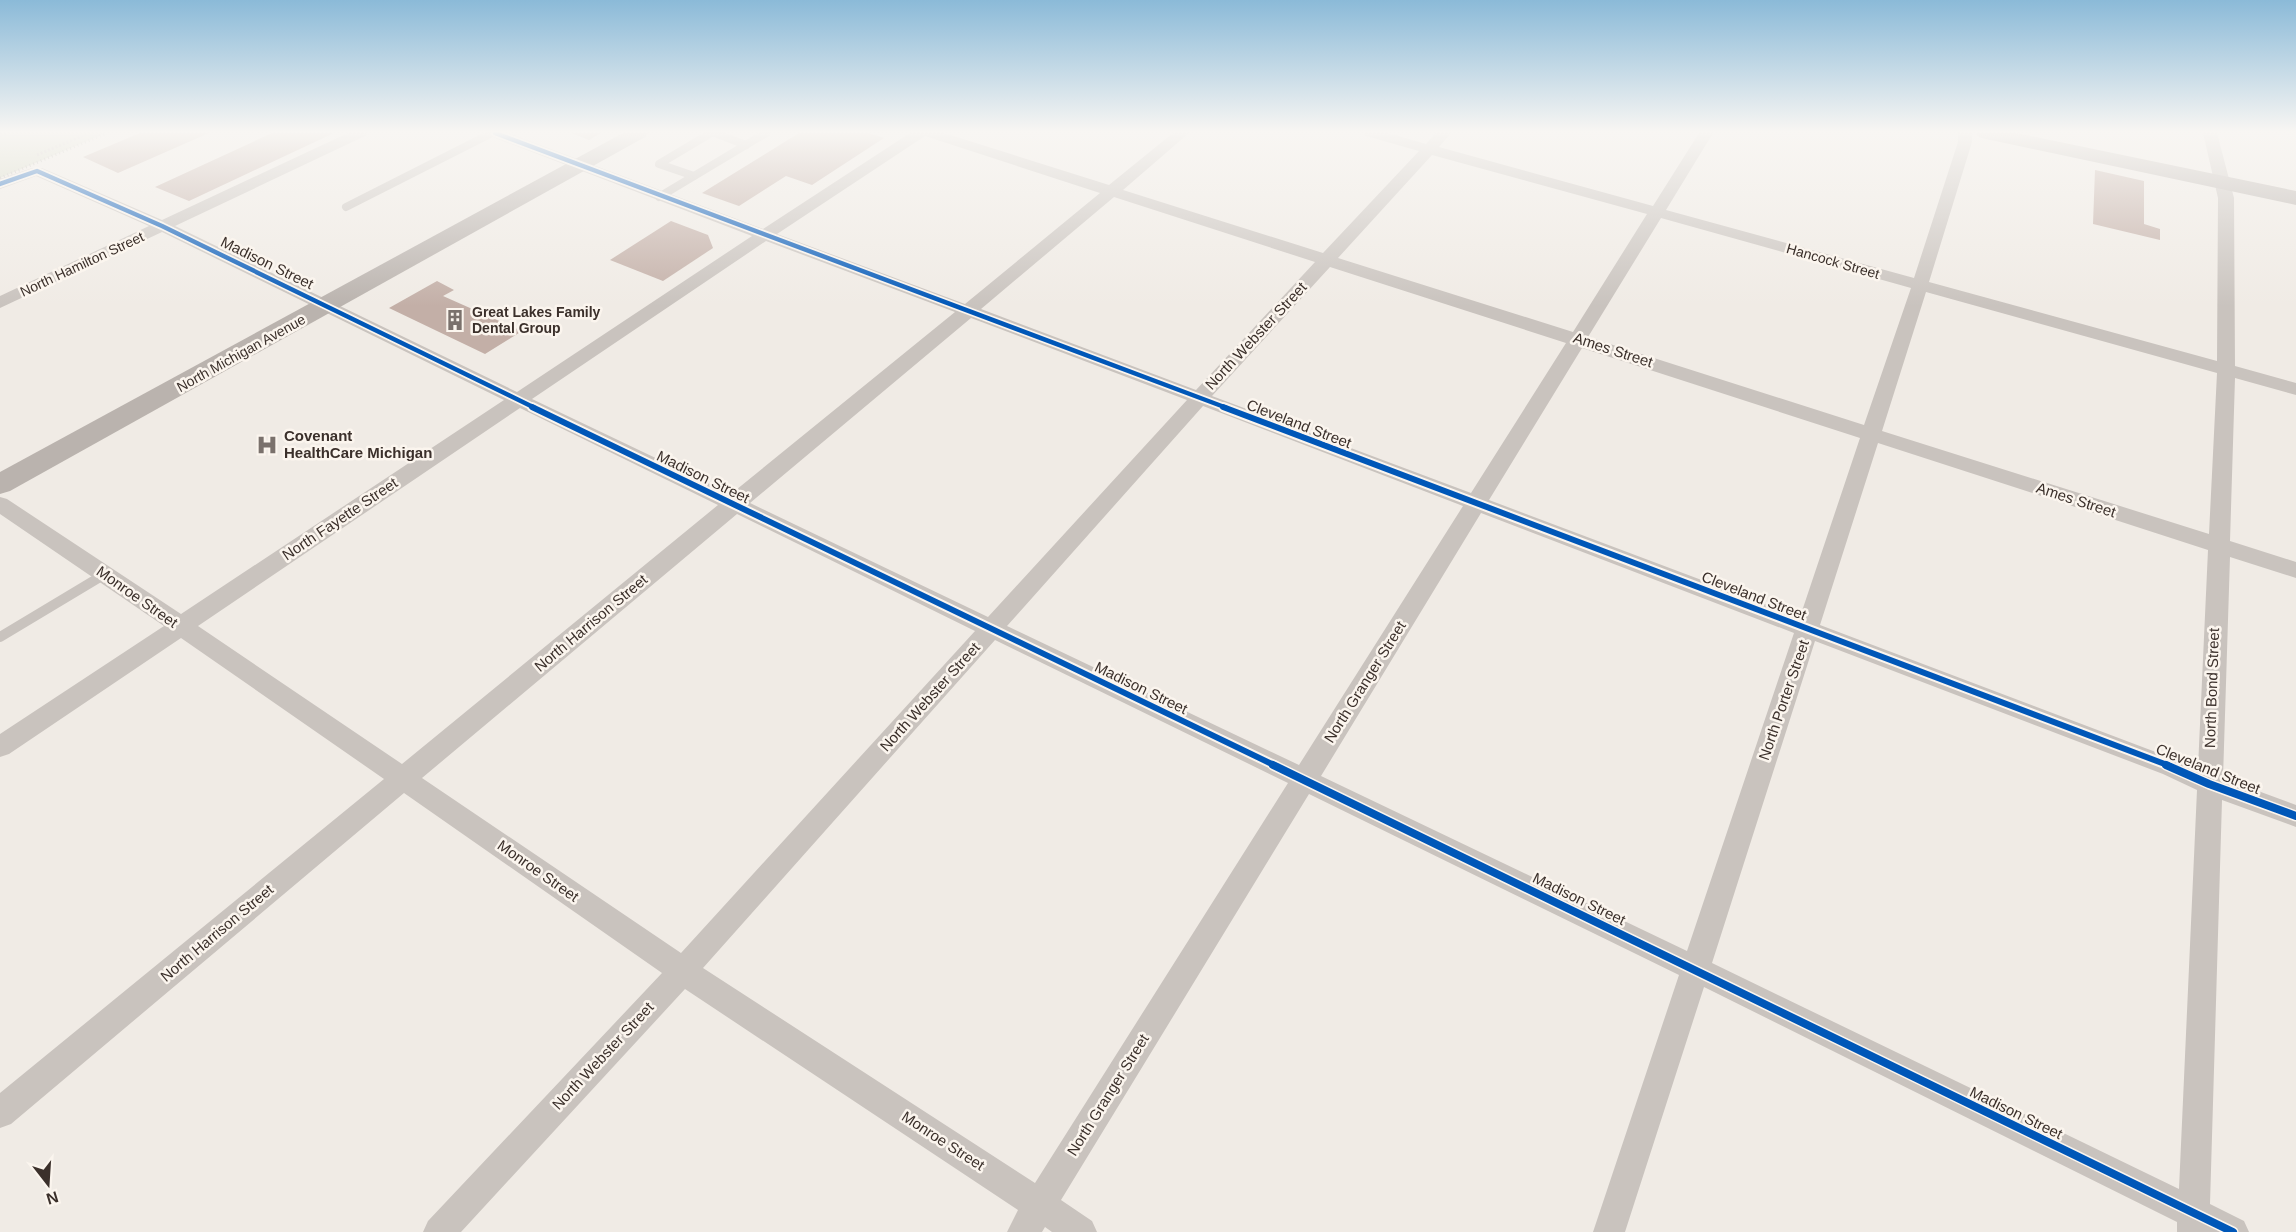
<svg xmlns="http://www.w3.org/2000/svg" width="2296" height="1232" font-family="Arial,sans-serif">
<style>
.green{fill:#d1d6bf}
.building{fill:#c3afa7}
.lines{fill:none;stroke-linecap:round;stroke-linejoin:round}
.path{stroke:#c2bbb6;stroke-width:3;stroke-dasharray:2 2;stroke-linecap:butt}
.service-far1{stroke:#c9c3be;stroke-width:8}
.service{stroke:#c9c3be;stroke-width:10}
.minor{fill:#c9c3be;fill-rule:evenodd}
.secondary{fill:#bab3ae;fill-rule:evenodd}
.rail{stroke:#b1aca8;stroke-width:3;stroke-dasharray:1 3;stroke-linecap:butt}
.cycleway-far2-casing{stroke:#fbf5ee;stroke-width:8}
.cycleway-far1-casing{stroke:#fbf5ee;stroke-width:10}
.cycleway-casing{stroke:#fbf5ee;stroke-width:11}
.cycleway-far2{stroke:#0057b8;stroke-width:4.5}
.cycleway-far1{stroke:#0057b8;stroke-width:6}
.cycleway{stroke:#0057b8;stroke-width:8}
.labels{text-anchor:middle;stroke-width:5;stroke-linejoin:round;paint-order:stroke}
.far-street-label{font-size:14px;fill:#3b302b;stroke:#fbf5ee}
.far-poi-label{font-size:14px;font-weight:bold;fill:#3b302b;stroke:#fbf5ee;text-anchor:start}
.street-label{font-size:15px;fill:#3b302b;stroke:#fbf5ee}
.poi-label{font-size:15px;font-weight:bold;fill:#3b302b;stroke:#fbf5ee;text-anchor:start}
</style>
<rect width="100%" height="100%" fill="#f0ebe5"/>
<path class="green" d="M0,133h106l-106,45z"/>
<g class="building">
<path d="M140,133h69l-91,40 -35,-16z"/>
<path d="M272,133h62l-145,68 -34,-14z"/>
<path d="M571,133h30l-12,7z"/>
<path d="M799,133h70l15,5 -72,47 -26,-9 -47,30 -37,-13z"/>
<path d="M2095,170l49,11v43l16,5v11l-67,-16z"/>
<path d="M671,221l37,14 5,13 -50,33 -53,-21z"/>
<path d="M437,281l17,9 -11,6 79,35 -37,23 -96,-46z"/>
</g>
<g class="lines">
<g class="path">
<path d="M0,135l8,-2"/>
<path d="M37,155l52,-22"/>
</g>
<g class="service-far1">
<path d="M715,133l31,12"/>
<path d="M694,176l-35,-12 52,-31"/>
<path d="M659,197l107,-64"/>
<path d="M346,207l146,-74"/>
</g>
<path class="service" d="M0,637l105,-63"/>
<path class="minor" d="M348,133h19l-2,3 -190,90 342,166 235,-156 -262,-100 -2,-3h20l255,96 147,-96h34l165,52 64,-52h16l-66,57 200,63 96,-102 -53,-15 -2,-3h24l38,11 10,-11h15l-12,14 214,59 46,-73h14l-47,77 248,68 44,-136v-9h14v9l-43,140 288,79 1,-163 -15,-65h14l17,65 1,168 61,17v12l-61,-17 -5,163 66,21v16l-66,-21 -7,221 73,27v22l-74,-27 -12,404 34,17 5,11h-72v-10l-473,-235 -79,245h-32l86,-257 -370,-181 -248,406 31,21 5,11h-45l-7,-5 -3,5h-35l11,-22 -333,-221 -224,243h-38l5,-11 234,-248 -258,-180 -393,331 -11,4v-35l384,-314 -203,-141 -172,116 -9,3v-23l164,-108 -164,-112v-17l7,2 174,115 323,-214 -342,-168 -162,76v-12l149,-70 -113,-50 -36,13v-10l32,-11h10l120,52zM925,136l175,57 -135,111 -188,-70zM1432,155l215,59 -74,118 -235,-74zM1114,197l201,65 -119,128 -215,-81zM1661,218l250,70 -47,137 -276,-88zM766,241l189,71 -224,182 -199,-95zM1330,267l236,76 -95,150 -259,-97zM1926,292l291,81 -8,161 -327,-103zM971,318l216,82 -199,217 -238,-114zM1582,348l278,90 -60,179 -311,-117zM1203,406l260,100 -164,259 -292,-139zM520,408l198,97 -316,259 -204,-138zM1878,443l330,107 -10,218 -378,-143zM1481,513l313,120 -107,318 -366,-175zM737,514l238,117 -294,322 -259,-175zM995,640l293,143 -253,400 -332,-215zM1815,641l348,133 34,16 -18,399 -467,-226z"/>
<g class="secondary">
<path d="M623,133h25l-3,4 -635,354 -10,3v-22z"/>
<path d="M1976,133h40l280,58v14l-310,-66 -7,-2z"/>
</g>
<path class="rail" d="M0,178l107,-45"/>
<defs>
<g id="cycleway-far2">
<path d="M495,133l732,275"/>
<path d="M0,184l37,-13 125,55 373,182"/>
</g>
<g id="cycleway-far1">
<path d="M532,407l744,359"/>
<path d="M1223,407l947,359"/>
</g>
<g id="cycleway">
<path d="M1273,765l960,467"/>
<path d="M2166,765l43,19 87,32"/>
</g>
</defs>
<use href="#cycleway-far2" class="cycleway-far2-casing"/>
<use href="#cycleway-far1" class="cycleway-far1-casing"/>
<use href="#cycleway" class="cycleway-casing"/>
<use href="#cycleway-far2" class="cycleway-far2"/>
<use href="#cycleway-far1" class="cycleway-far1"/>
<use href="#cycleway" class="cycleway"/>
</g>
<linearGradient id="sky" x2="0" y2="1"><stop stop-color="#8bbad8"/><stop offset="0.43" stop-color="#f8f6f3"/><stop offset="1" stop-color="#f8f6f3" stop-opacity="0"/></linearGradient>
<rect width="2296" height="306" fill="url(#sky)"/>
<defs>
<symbol id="building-bare" viewBox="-9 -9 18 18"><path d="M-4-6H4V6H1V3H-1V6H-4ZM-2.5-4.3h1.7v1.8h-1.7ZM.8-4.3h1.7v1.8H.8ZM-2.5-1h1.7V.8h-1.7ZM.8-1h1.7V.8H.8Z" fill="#7a716c" stroke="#fbf5ee" stroke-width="2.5" paint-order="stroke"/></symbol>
<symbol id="hospital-bare" viewBox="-9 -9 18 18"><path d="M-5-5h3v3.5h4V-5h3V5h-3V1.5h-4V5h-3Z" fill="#7a716c" stroke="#fbf5ee" stroke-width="2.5" paint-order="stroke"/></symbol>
</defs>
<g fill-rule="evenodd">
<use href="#building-bare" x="440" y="305" width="30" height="30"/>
<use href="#hospital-bare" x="252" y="430" width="30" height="30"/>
</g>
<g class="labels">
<g class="far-street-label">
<text transform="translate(1833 261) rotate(16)" y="5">Hancock Street</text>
<text transform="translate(82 264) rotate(-25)" y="5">North Hamilton Street</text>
<text transform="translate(241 353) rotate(-29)" y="5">North Michigan Avenue</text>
</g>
<g class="far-poi-label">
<text x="472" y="317">Great Lakes Family<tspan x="472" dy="16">Dental Group</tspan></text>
</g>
<g class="street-label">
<text transform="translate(267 263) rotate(26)" y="5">Madison Street</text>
<text transform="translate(1256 336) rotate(-47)" y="5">North Webster Street</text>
<text transform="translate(1613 350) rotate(18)" y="5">Ames Street</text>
<text transform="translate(1299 424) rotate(21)" y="5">Cleveland Street</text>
<text transform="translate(703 477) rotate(26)" y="5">Madison Street</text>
<text transform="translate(2076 500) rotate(18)" y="5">Ames Street</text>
<text transform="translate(340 519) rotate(-34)" y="5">North Fayette Street</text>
<text transform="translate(1754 596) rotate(21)" y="5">Cleveland Street</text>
<text transform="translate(137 597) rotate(35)" y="5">Monroe Street</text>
<text transform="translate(591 623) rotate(-40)" y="5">North Harrison Street</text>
<text transform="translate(1365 682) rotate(-58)" y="5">North Granger Street</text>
<text transform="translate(1141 688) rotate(26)" y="5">Madison Street</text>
<text transform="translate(2212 688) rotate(-88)" y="5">North Bond Street</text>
<text transform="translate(930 697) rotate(-48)" y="5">North Webster Street</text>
<text transform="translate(1784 700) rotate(-71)" y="5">North Porter Street</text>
<text transform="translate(2208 769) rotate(22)" y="5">Cleveland Street</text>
<text transform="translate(538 871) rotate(35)" y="5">Monroe Street</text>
<text transform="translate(1579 899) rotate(26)" y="5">Madison Street</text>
<text transform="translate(217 933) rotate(-40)" y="5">North Harrison Street</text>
<text transform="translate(603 1056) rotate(-47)" y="5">North Webster Street</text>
<text transform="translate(1108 1095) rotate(-58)" y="5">North Granger Street</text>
<text transform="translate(2016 1113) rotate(26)" y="5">Madison Street</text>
<text transform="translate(943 1141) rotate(33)" y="5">Monroe Street</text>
</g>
<g class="poi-label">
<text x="284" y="441">Covenant<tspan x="284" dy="17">HealthCare Michigan</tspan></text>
</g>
</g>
<g transform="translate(48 1184) rotate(163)" stroke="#fbf5ee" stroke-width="4.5" paint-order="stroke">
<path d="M0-4.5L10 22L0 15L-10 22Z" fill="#3b302b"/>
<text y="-9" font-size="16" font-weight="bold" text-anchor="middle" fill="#3b302b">N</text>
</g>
</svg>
